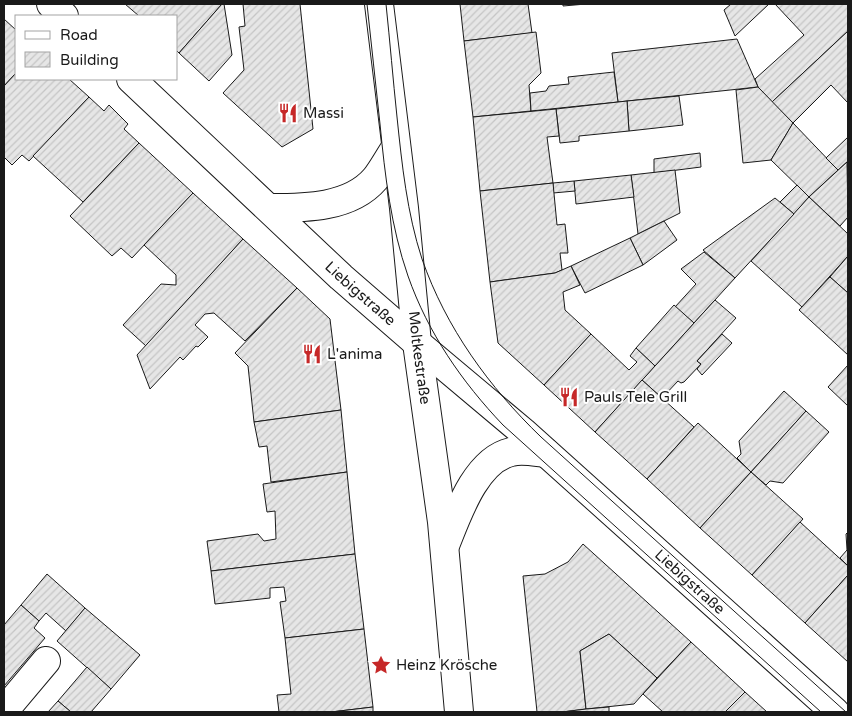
<svg xmlns="http://www.w3.org/2000/svg" width="852" height="716" font-family="'Varela Round',sans-serif">
<style>
.building{fill:url(#building-hatch);stroke:#1a1a1a}
.lines{fill:none;stroke-linecap:round;stroke-linejoin:round}
.minor-casing{stroke:#1a1a1a;stroke-width:30}
.minor{stroke:#fff;stroke-width:28}
.tram{stroke:#1a1a1a;stroke-width:1}
.labels{text-anchor:middle;stroke-width:4;stroke-linejoin:round;paint-order:stroke}
.poi-label{font-size:15px;fill:#1a1a1a;stroke:#fff;text-anchor:start}
.street-label{font-size:15px;fill:#1a1a1a;stroke:#fff}
</style>
<defs>
<pattern id="building-hatch" width="6" height="6" patternUnits="userSpaceOnUse" patternTransform="scale(1.25)"><rect width="6" height="6" fill="#e6e6e6"/><path d="M-1 1l2-2M0 6l6-6M5 7l2-2" fill="none" stroke="#c5c5c5"/></pattern>
</defs>
<rect width="100%" height="100%" fill="#fff"/>
<g class="building">
<path d="M125,4h97l-43,49 -3,-3v-34h-37z"/>
<path d="M222,4h2l8,51 -23,26 -30,-28z"/>
<path d="M243,4h57l13,125 -31,18 -59,-54 21,-23 -5,-43 6,-1z"/>
<path d="M460,4h68l4,29 -68,8z"/>
<path d="M563,4h23l-23,2z"/>
<path d="M731,4h38l-34,32 -11,-26z"/>
<path d="M775,4h71l2,2v25l-76,71 -14,-15 -3,-8 49,-44z"/>
<path d="M4,19l12,11v43l-12,13z"/>
<path d="M848,31v72l-17,-18 -38,38 -21,-21z"/>
<path d="M536,32l5,41 -12,12 2,26 -58,6 -9,-76z"/>
<path d="M737,39l21,48 -140,15 -6,-49z"/>
<path d="M614,72l4,30 -87,9 -1,-18 16,-2 3,-5 20,-2 -1,-7z"/>
<path d="M16,73v6h53l20,18 -60,64 -7,-6 -10,10 -8,-8v-71z"/>
<path d="M758,87l35,36 -22,37 -28,3 -7,-73z"/>
<path d="M679,96l4,29 -54,6 -2,-30z"/>
<path d="M89,97l15,14 5,-6 19,19 -4,5 15,14 -56,59 -50,-46z"/>
<path d="M627,101l2,30 -50,5v5l-19,2 -4,-34z"/>
<path d="M556,109l3,27 -12,1 6,46 -73,8 -7,-74z"/>
<path d="M793,123l45,47 -29,27 -38,-37z"/>
<path d="M848,137v24l-10,9 -12,-12z"/>
<path d="M139,143l54,50 -61,65 -11,-10 -9,8 -42,-40z"/>
<path d="M700,153l1,14 -47,6v-14z"/>
<path d="M847,162l1,55 -8,9 -31,-29z"/>
<path d="M675,170l5,43 -42,21 -7,-59z"/>
<path d="M631,175l3,22 -58,7 -2,-23z"/>
<path d="M574,181l1,10 -22,2v-10z"/>
<path d="M553,183l4,42 8,-1 3,29h-8l2,17 -7,3 -65,9 -10,-91z"/>
<path d="M797,185l12,12 -15,17 -14,-12z"/>
<path d="M193,193l50,46 -97,107 -23,-21 38,-41 15,1v-10l-32,-30z"/>
<path d="M809,197l39,37v22l-46,51 -51,-46z"/>
<path d="M775,198l19,16 -59,64 -32,-28z"/>
<path d="M664,221l13,19 -34,25 -13,-27z"/>
<path d="M630,238l13,27 -58,28 -14,-27z"/>
<path d="M243,239l54,49 -52,53 -31,-28 -9,1 -10,11 13,12 -10,10 -2,-1 -13,14 -3,-3 -30,32 -13,-34z"/>
<path d="M704,252l31,26 -41,45 -19,-16 21,-23 -15,-15z"/>
<path d="M848,256v37l-18,-16z"/>
<path d="M571,266l9,19 -17,7 2,18 26,24 -47,51 -46,-42 -8,-61 65,-9z"/>
<path d="M830,277l18,16v62l-49,-45z"/>
<path d="M297,288l33,31 11,91 -87,12 -6,-56 -13,-13z"/>
<path d="M715,300l21,18 -39,43 4,3 -17,18 -3,1 -3,-2 -16,17 -20,-18z"/>
<path d="M674,305l20,18 -39,43 -19,-18z"/>
<path d="M591,334l38,36 8,-8 -7,-6 6,-8 19,18 -60,66 -51,-47z"/>
<path d="M722,334l10,9 -30,32 -5,-6 4,-5 -4,-3z"/>
<path d="M848,365v41l-20,-19z"/>
<path d="M642,380l52,47 -47,52 -52,-47z"/>
<path d="M784,391l22,20 -55,61 -14,-14 4,-4 -2,-13z"/>
<path d="M341,410l6,62 -76,10 -4,-36 -8,1 -5,-25z"/>
<path d="M806,411l23,21 -46,51 -13,-2 -4,4 -15,-13z"/>
<path d="M698,423l53,49 -51,56 -53,-49z"/>
<path d="M347,472l8,82 -144,17 -4,-30 51,-7 6,7 12,-2 -1,-28 -8,1 -4,-28z"/>
<path d="M751,472l52,47 -51,56 -52,-47z"/>
<path d="M800,522l48,44v9l-43,48 -53,-48z"/>
<path d="M848,532v34l-8,-8 7,-8 -1,-16z"/>
<path d="M583,544l108,98 -34,36 -48,-44 -29,17 6,58 -24,3h-25l-14,-136 22,-2 23,-12z"/>
<path d="M355,554l9,75 -79,9 -5,-36 6,-1 -2,-14 -14,1v10l-55,6 -4,-33z"/>
<path d="M47,574l38,34 -19,23 -20,-18 -7,8 -18,-16z"/>
<path d="M848,575v87l-43,-39z"/>
<path d="M21,605l18,16 -5,7 11,10 -41,48v-61z"/>
<path d="M85,608l55,47 -29,34 -54,-48z"/>
<path d="M364,629l9,78 -42,5h-52l-2,-17 14,-1 -6,-56z"/>
<path d="M609,634l48,44 -23,26 -48,5 -6,-58z"/>
<path d="M691,642l54,50 -20,20h-62l-20,-18z"/>
<path d="M87,667l24,22 -20,23h-20l-13,-11z"/>
<path d="M745,692l22,20h-42z"/>
<path d="M58,701l13,11h-23z"/>
<path d="M373,707v5h-42z"/>
<path d="M609,707v5h-47l24,-3z"/>
</g>
<g class="lines">
<defs>
<g id="minor">
<path d="M51,4l13,12"/>
<path id="s1" d="M379,4l25,204 13,135 25,179 17,190"/>
<path id="s2" d="M131,79l210,198 76,66 106,89 312,280"/>
<path d="M270,208c35,0 80,0 105,-29 8,-10 14,-22 21,-32"/>
<path d="M446,543c12,-30 30,-83 65,-91 11,-3 24,0 35,1"/>
<path d="M4,711l42,-50"/>
</g>
</defs>
<use href="#minor" class="minor-casing"/>
<use href="#minor" class="minor"/>
<g class="tram">
<path d="M367,4c4,40 9,80 13,120 5,52 11,103 28,152 20,57 54,106 95,149l318,287"/>
<path d="M386,4c4,38 7,75 11,113 5,48 10,96 25,142 24,69 67,128 119,178l305,275"/>
</g>
</g>
<defs>
<symbol id="restaurant-bare" viewBox="-9 -9 18 18"><path d="M-5-6h1v4h1v-4h1v4h1v-4h1v5L-1.5 .5V6h-2V.5L-5-1ZM5-6V6H3V1.5H1.5Q1.5-4 5-6Z" fill="#c62828" stroke="#fff" stroke-width="2.5" paint-order="stroke"/></symbol>
<symbol id="sight-bare" viewBox="-9 -9 18 18"><path d="M0-6L1.8-2.2L6-1.7L2.9 1.2L3.7 5.4L0 3.3L-3.7 5.4L-2.9 1.2L-6-1.7L-1.8-2.2Z" fill="#c62828" stroke="#fff" stroke-width="2.5" paint-order="stroke"/></symbol>
</defs>
<g fill-rule="evenodd">
<use href="#restaurant-bare" x="274" y="99" width="28" height="28"/>
<use href="#restaurant-bare" x="298" y="340" width="28" height="28"/>
<use href="#restaurant-bare" x="555" y="383" width="28" height="28"/>
<use href="#sight-bare" x="367" y="651" width="28" height="28"/>
</g>
<g class="labels">
<g class="poi-label">
<text x="303" y="118">Massi</text>
<text x="327" y="359">L'anima</text>
<text x="584" y="402">Pauls Tele Grill</text>
<text x="396" y="670">Heinz Krösche</text>
</g>
<g class="street-label">
<text dy="5" stroke="none"><textPath href="#s2" startOffset="314">Liebigstraße</textPath></text>
<text dy="5" stroke="none"><textPath href="#s1" startOffset="356">Moltkestraße</textPath></text>
<text dy="5" stroke="none"><textPath href="#s2" startOffset="752">Liebigstraße</textPath></text>
</g>
</g>
<rect width="852" height="716" fill="none" stroke="#1a1a1a" stroke-width="10"/>
<rect x="15" y="15" width="162" height="65" fill="#ffffff" stroke="#a3a3a3"/>
<rect x="25" y="31" width="25" height="8" fill="#ffffff" stroke="#a3a3a3"/>
<text x="60" y="40" font-size="15" fill="#1a1a1a">Road</text>
<rect x="25" y="52" width="25" height="15" fill="url(#building-hatch)" stroke="#a3a3a3"/>
<text x="60" y="65" font-size="15" fill="#1a1a1a">Building</text>
</svg>
